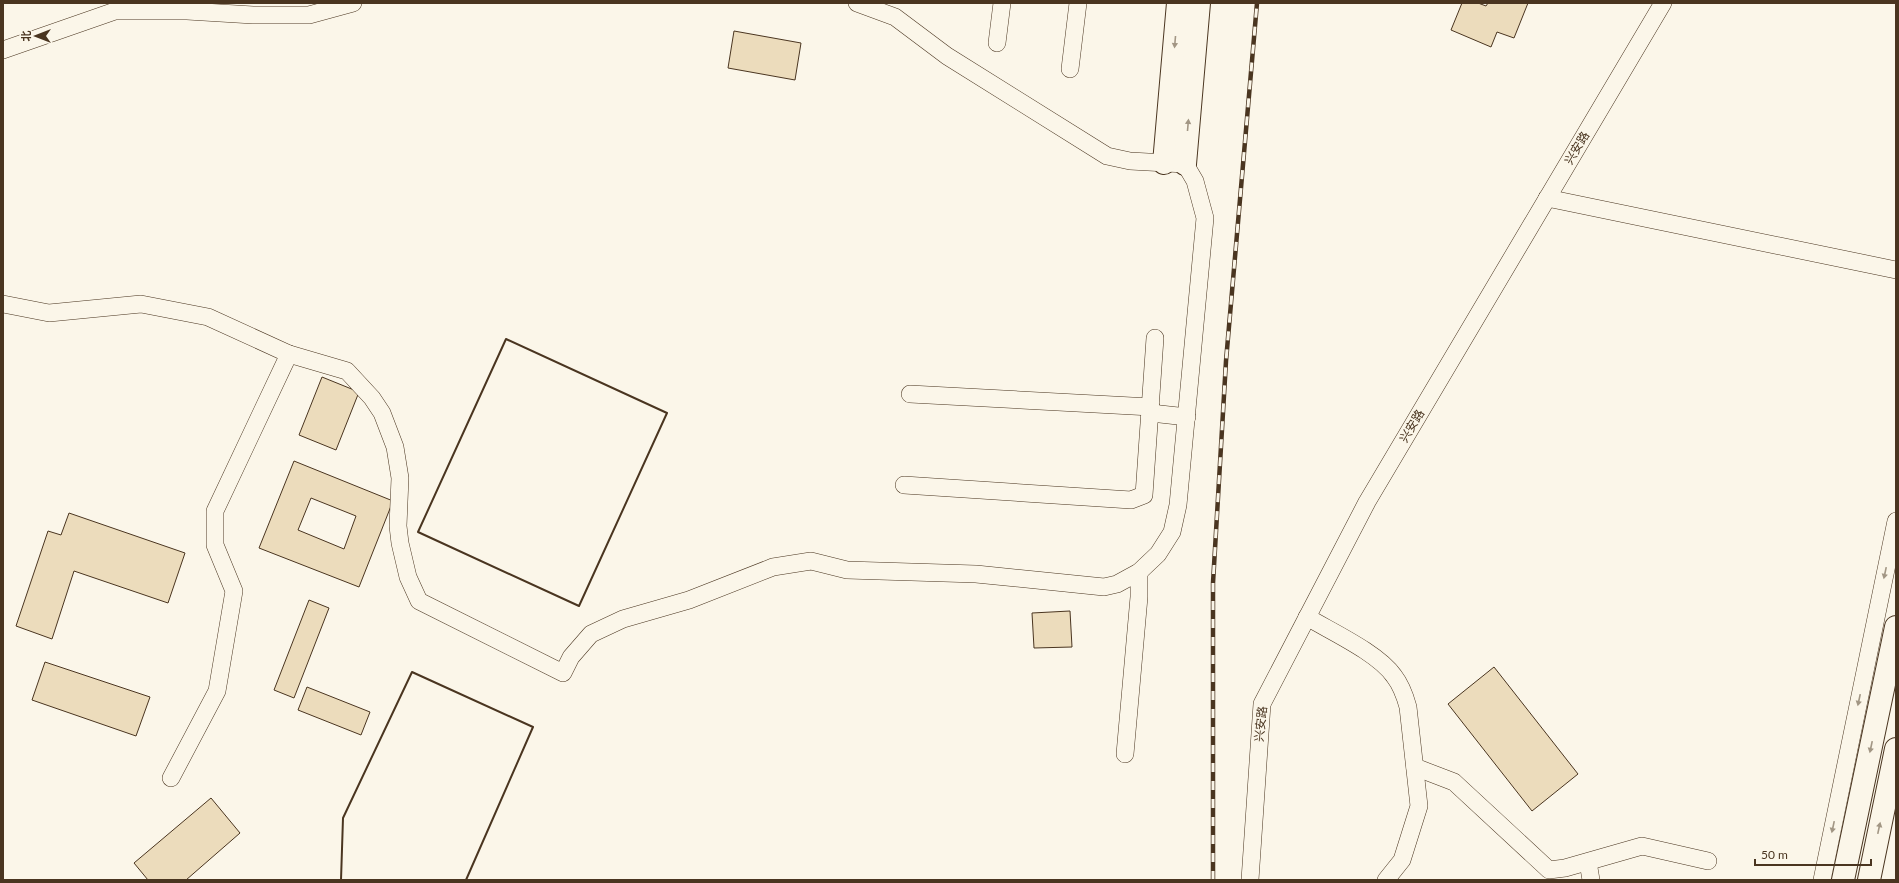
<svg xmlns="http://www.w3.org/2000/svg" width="1899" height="883" font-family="Lato,'Noto Sans SC',sans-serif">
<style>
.building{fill:#ecdcbc;stroke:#4a3520;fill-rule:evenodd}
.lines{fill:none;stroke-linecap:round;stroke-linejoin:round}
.minor-casing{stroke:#4a3520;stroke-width:18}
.major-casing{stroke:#4a3520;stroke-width:24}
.highway-casing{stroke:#4a3520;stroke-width:24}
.minor{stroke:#fbf6e9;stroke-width:17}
.major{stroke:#fbf6e9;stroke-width:22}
.highway{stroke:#fbf6e9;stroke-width:22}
.rail-casing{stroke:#4a3520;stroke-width:4.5}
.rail{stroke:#fbf6e9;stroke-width:3;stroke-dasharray:9;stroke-linecap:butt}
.wall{stroke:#4a3520;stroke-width:2}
.oneway{fill:#a29684}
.labels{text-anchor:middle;stroke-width:3;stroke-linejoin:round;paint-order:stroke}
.street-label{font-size:12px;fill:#4a3520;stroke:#fbf6e9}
</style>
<rect width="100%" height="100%" fill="#fbf6e9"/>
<g class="building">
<path d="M1462,3h16l8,3 2,-3h40l-14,35 -17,-6 -6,15 -40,-17z"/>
<path d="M734,31l67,12 -6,37 -67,-12z"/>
<path d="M322,377l37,15 -23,58 -37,-15z"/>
<path d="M294,461l99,40 -34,86 -100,-39zM311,498l45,18 -12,33 -46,-19z"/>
<path d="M69,513l116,40 -17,50 -94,-32 -22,68 -36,-13 32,-95 13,4z"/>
<path d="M309,600l20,8 -35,90 -20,-8z"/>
<path d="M1070,611l2,36 -38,1 -2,-35z"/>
<path d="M45,662l105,35 -14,39 -104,-36z"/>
<path d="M1494,667l84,107 -46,37 -84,-107z"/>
<path d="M307,687l63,25 -9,23 -63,-25z"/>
<path d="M211,798l29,35 -54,47h-38l-14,-17z"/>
</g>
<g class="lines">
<defs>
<g id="minor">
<path d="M997,43l5,-40"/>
<path d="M3,50l112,-39h72l66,4h56l44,-12"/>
<path d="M1070,69l8,-66"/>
<path d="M1547,198l349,72"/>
<path d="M3,304l46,9 92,-9 67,13 81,37 58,17 25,27 10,15 13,34 5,31 -2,48 2,17 8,34 11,24 144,72 8,-16 20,-23 32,-15 66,-19 84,-33 38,-6 36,9 129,4 128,13 13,-3 22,-12 19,-18 14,-22 6,-27 27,-287 -10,-37 -10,-17 -55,-3 -23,-5 -160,-100 -52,-39 -38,-14"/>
<path d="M910,394l241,13"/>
<path d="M1151,413l36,4"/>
<path d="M904,485l227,15 13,-5 11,-157"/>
<path d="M1307,617c25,15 71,36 87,59 7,9 11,20 14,31l11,99 -17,54 -16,20"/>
<path d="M1125,754l14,-157v-25"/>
<path d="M1415,767l39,15 95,88 16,-2 77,-22 66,15"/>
<path d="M171,778l46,-87 17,-100 -19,-46v-34l74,-157"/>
<path d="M1588,862l3,18"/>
<path d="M1250,880l12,-176 105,-202 296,-499"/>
<path d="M1822,880l74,-359"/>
</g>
<g id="major">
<path d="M1164,163l14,-160"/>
<path d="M1185,164l14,-161"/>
</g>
<g id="highway">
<path d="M1843,880l53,-253"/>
<path d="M1869,880l27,-131"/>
</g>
</defs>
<use href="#minor" class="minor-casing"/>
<use href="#major" class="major-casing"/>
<use href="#highway" class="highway-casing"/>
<use href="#minor" class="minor"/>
<use href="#major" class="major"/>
<use href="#highway" class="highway"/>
<defs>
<path id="rail" d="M1213,880v-297l13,-222 31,-358"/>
</defs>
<use href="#rail" class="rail-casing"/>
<use href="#rail" class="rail"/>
<g class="wall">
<path d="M506,339l161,74 -88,193 -161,-74z"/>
<path d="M341,880l2,-62 69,-146 121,55 -67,153"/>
</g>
</g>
<defs><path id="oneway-solid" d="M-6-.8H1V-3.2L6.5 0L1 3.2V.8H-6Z"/></defs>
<g class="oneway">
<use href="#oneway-solid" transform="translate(1175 42) rotate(95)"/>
<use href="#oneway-solid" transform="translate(1188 125) rotate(-85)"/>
<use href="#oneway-solid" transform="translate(1885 573) rotate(102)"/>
<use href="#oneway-solid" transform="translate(1859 700) rotate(102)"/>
<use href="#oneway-solid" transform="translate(1871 747) rotate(102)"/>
<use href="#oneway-solid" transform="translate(1833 827) rotate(102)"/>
<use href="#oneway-solid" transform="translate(1879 828) rotate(-78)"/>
</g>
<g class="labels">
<g class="street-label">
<text transform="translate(1577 148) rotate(-59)" y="4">兴安路</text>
<text transform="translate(1412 426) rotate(-59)" y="4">兴安路</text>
<text transform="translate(1261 724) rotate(-84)" y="4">兴安路</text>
</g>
</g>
<rect width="1899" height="883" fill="none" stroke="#4a3520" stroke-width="8"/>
<g transform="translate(36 36) rotate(270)" stroke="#fbf6e9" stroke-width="3" paint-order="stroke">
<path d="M0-3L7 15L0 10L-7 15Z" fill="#4a3520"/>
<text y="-6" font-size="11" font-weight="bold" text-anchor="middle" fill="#4a3520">北</text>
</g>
<path d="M1755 859v6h116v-6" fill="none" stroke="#4a3520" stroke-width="2"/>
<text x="1761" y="859" font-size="12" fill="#4a3520" stroke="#fbf6e9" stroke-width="3" paint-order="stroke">50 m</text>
</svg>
